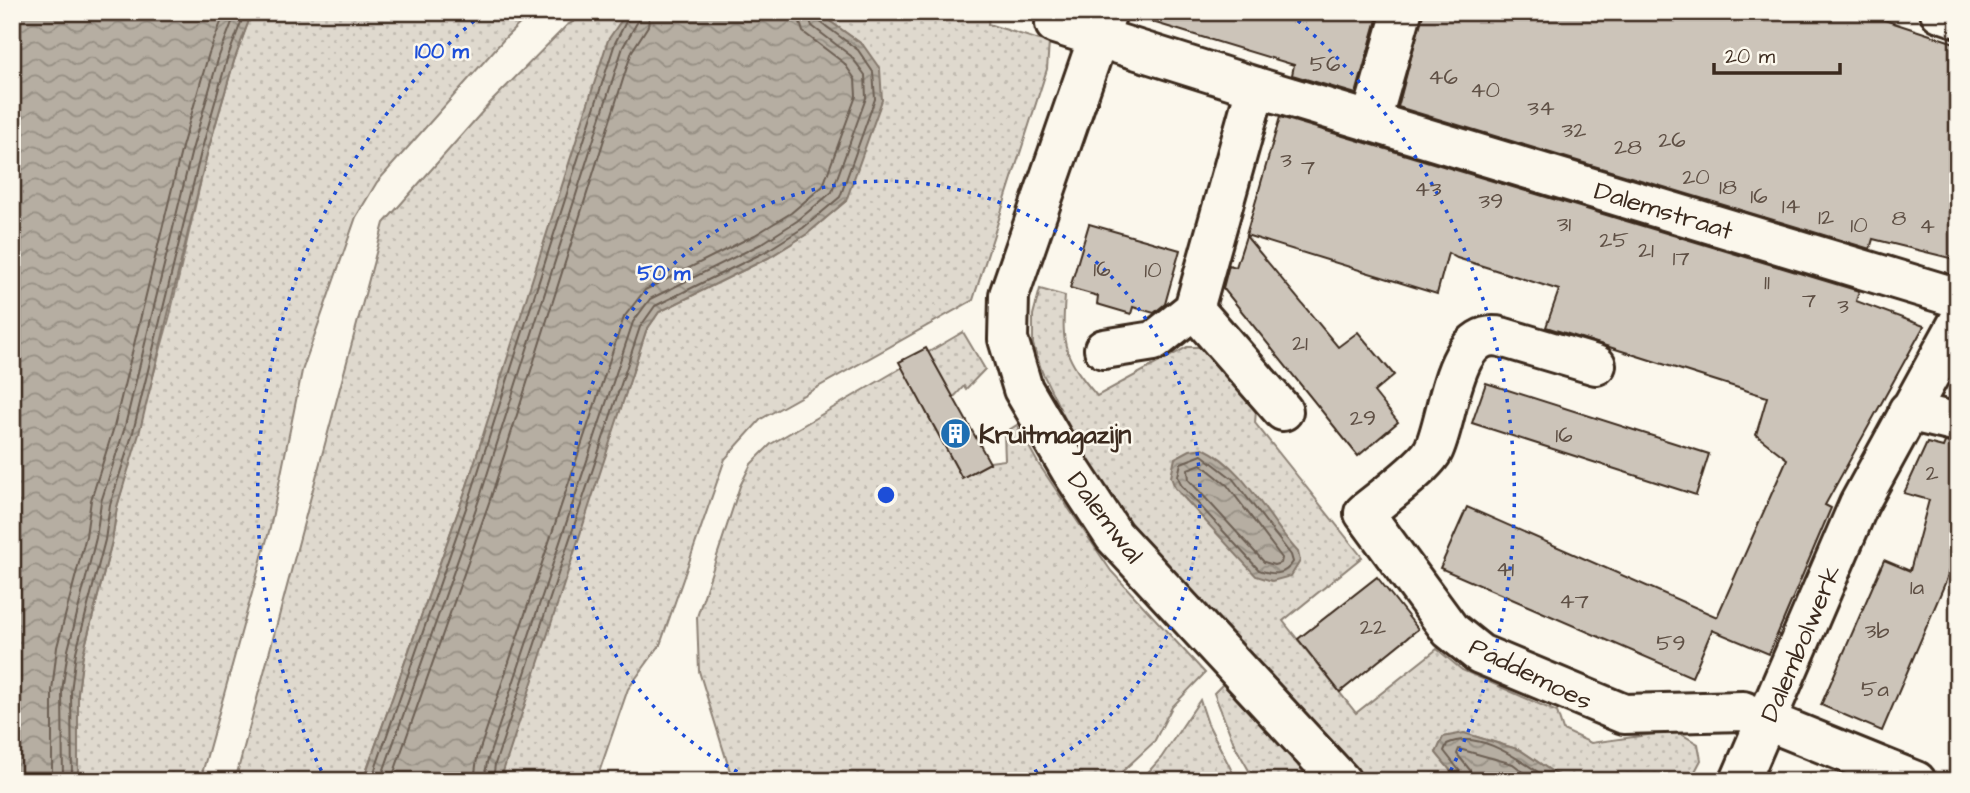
<svg xmlns="http://www.w3.org/2000/svg" width="1970" height="793" font-family="'Architects Daughter',sans-serif">
<style>
.grass{fill:url(#grass-dots);stroke:#8d8276;stroke-width:2}
.water{fill:url(#water-waves);stroke:#85796d;stroke-width:2}
.lines{fill:none;stroke-linecap:round;stroke-linejoin:round}
.shore{stroke:#6c5f53;stroke-width:2}
.building{fill:#ccc4b9;stroke:#3b2a1e;stroke-width:2}
.minor-casing{stroke:#3b2a1e;stroke-width:44}
.minor{stroke:#fbf7ec;stroke-width:38}
.ring{fill:none;stroke:#1d4ed8;stroke-width:3.5;stroke-dasharray:3.5 7}
.labels{text-anchor:middle;stroke-width:5;stroke-linejoin:round;paint-order:stroke}
.number-label{font-size:23px;fill:#5f5045}
.street-label{font-size:26px;fill:#3b2a1e;stroke:#fbf7ec}
.poi-label{font-size:26px;font-weight:bold;fill:#3b2a1e;stroke:#fbf7ec;text-anchor:start}
.centre{fill:#1d4ed8;stroke:#fbf7ec;stroke-width:3.5}
.ring-label{font-size:21px;text-anchor:middle;font-weight:bold;fill:#1d4ed8;stroke:#fbf7ec;stroke-width:5;stroke-linejoin:round;paint-order:stroke}
</style>
<defs>
<pattern id="grass-dots" width="8" height="8" patternUnits="userSpaceOnUse" patternTransform="scale(1.75)"><rect width="8" height="8" fill="#dfd9ce"/><path d="M2 2h.1M6 6h.1" fill="none" stroke="#c0bab0" stroke-width="1.8" stroke-linecap="round"/></pattern>
<pattern id="water-waves" width="16" height="10" patternUnits="userSpaceOnUse" patternTransform="scale(1.75)"><rect width="16" height="10" fill="#b6aea2"/><path d="M0 5q4-4 8 0t8 0" fill="none" stroke="#958e83"/></pattern>
</defs>
<rect width="100%" height="100%" fill="#fbf7ec"/>
<filter id="ink" filterUnits="userSpaceOnUse"><feTurbulence type="fractalNoise" baseFrequency=".0143" numOctaves="2"/><feDisplacementMap in="SourceGraphic" scale="14" xChannelSelector="R" yChannelSelector="G"/><feConvolveMatrix kernelMatrix="1 2 1 2 8 2 1 2 1" color-interpolation-filters="sRGB"/></filter>
<g filter="url(#ink)">
<g class="grass">
<path d="M252,12h280l-27,26 -128,144 -21,35 -54,154 -32,157 -70,253h-122v-89l5,-38 29,-113 5,-34 53,-192 37,-161 27,-93z"/>
<path d="M591,12h36l-4,4 -157,473 -103,292h-128l149,-558 107,-121 76,-77z"/>
<path d="M817,12h152l20,6 -1,6 61,19 -2,26 -74,231 -212,119 -36,40 -65,186 -32,44 -32,92h-96l2,-14 144,-436 13,-19 109,-54 39,-24 39,-33 17,-156z"/>
<path d="M1040,289l25,7c-4,51 -1,61 32,100l90,-49h26l44,51 -2,25 107,134 -79,64 73,92 81,-64 25,21 95,42 6,18 28,13 85,-12 22,13 3,16 -11,21h-124l-46,-31 -56,-17 -28,19 23,29h-95l-183,-195 -62,-73 -28,-41 -49,-100 -9,-28v-29z"/>
<path d="M963,332l22,37 -19,20 -2,-3 -10,11 -28,15 36,66 28,-16 15,-2 -1,-27 13,-8 21,38 73,108 94,102 -33,34 -18,35 -42,39h-379l-34,-110 -2,-54 43,-131 11,-22 20,-20z"/>
<path d="M1223,684l92,97h-60l-20,-35 -21,-53z"/>
<path d="M1200,700l8,24 29,57h-97l21,-23z"/>
</g>
<g class="water">
<path d="M12,12h240l-18,49 -27,93 -68,280 -22,73 -5,34 -29,113 -5,38v89h-66z"/>
<path d="M627,12h190l46,33 17,24 2,31 -36,101 -39,33 -39,24 -109,54 -13,19 -146,450h-137l103,-292 142,-449z"/>
<path d="M1203,448c43,20 64,71 95,104l2,9 -9,15 -19,5 -16,-5 -81,-88 -4,-11 4,-19 15,-8z"/>
<path d="M1464,733l56,17 46,31h-107l-23,-28 7,-16z"/>
</g>
<g class="lines">
<g class="shore">
<path d="M1202,455l31,24 58,76 2,7c-9,14 -19,13 -34,8l-78,-85 -3,-9 3,-13z"/>
<path d="M1201,464l26,21 55,73 -1,5 -7,2 -10,-3 -75,-82 -1,-11z"/>
<path d="M52,781v-90l5,-44 29,-111 5,-36 23,-73 68,-280 27,-94 16,-41"/>
<path d="M63,781l-1,-90 6,-41 28,-112 5,-36 23,-72 68,-280 27,-94 17,-44"/>
<path d="M72,781l-1,-89 5,-40 29,-112 5,-35 23,-73 68,-280 26,-93 18,-47"/>
<path d="M371,781l101,-290 143,-448 16,-31"/>
<path d="M380,781l101,-287 142,-447 15,-26 2,-9"/>
<path d="M391,781l100,-284 141,-446 16,-25 2,-14"/>
<path d="M474,781l3,-23 147,-441 21,-27 110,-55 36,-22 32,-27 33,-90 -1,-17 -11,-16 -41,-31 -6,-20"/>
<path d="M484,781l3,-19 146,-440 17,-23 111,-55 36,-23 35,-29 34,-94 -1,-23 -14,-19 -39,-30 -5,-14"/>
<path d="M493,781l2,-17 145,-437 15,-21 110,-54 38,-24 37,-31 35,-98 -2,-27 -15,-22 -39,-29 -3,-9"/>
<path d="M1463,781l-1,-7 -18,-23 3,-7c35,-16 77,20 105,37"/>
<path d="M1472,781l-2,-11 -13,-16 2,-5 54,15 22,17"/>
</g>
</g>
<g class="building">
<path d="M1151,12h228l-23,82 -64,-19 2,-10 -145,-44z"/>
<path d="M1423,12h437l98,32v216l-85,-21 -3,10 -472,-142z"/>
<path d="M1280,117l579,174 -3,10 68,25 -99,179 6,3 -62,146 -57,-24 -20,47 -252,-109 27,-61 250,110 70,-158 -31,-24 11,-38 -221,-70 13,-37 -102,-32 -9,-5 -11,41 -191,-59z"/>
<path d="M1089,224l91,26 -15,54 -11,9 -21,-6 -2,7 -34,-10 1,-8 -28,-8z"/>
<path d="M1246,236l92,111 20,-15 36,43 -20,17 24,30 -40,34 -135,-168 6,-23 7,2z"/>
<path d="M926,348l64,115 -28,15 -63,-116z"/>
<path d="M1486,383l223,71 -13,41 -224,-72z"/>
<path d="M1945,442l13,2v93l-12,44 -64,150 -61,-26 63,-145 26,11 19,-71 -25,-7 23,-50 16,4z"/>
<path d="M1377,577l41,52 -78,63 -42,-53z"/>
</g>
<g class="lines">
<defs>
<g id="minor">
<path d="M1107,12l-98,283 -1,44 15,50 47,80 44,67 227,245"/>
<path d="M1940,12l18,6"/>
<path d="M1055,24l201,63 -62,222 -40,32 -50,8"/>
<path d="M1256,87l702,211"/>
<path d="M1371,121l31,-109"/>
<path d="M1194,309l89,102"/>
<path d="M1596,365l-95,-28c-49,-11 -52,83 -68,114 -9,16 -53,49 -69,62l86,117 30,24 144,60 119,-3 173,70"/>
<path d="M1908,411l50,12"/>
<path d="M1740,781l119,-277 99,-181"/>
</g>
</defs>
<use href="#minor" class="minor-casing"/>
<use href="#minor" class="minor"/>
</g>
</g>
<g class="ring">
<path d="M756 781A314 314 0 1 1 1016 781"/>
<path d="M326 780A628 628 0 0 1 482 14M1290 14A628 628 0 0 1 1446 780"/>
</g>
<defs>
<symbol id="building-disc" viewBox="-11 -11 22 22"><circle r="9.5" fill="#1f6fb2" stroke="#fbf7ec"/><path d="M-4-6H4V6H1V3H-1V6H-4ZM-2.5-4.3h1.7v1.8h-1.7ZM.8-4.3h1.7v1.8H.8ZM-2.5-1h1.7V.8h-1.7ZM.8-1h1.7V.8H.8Z" fill="#fff"/></symbol>
</defs>
<g fill-rule="evenodd">
<use href="#building-disc" x="938" y="416" width="35" height="35"/>
</g>
<g class="labels">
<g class="number-label">
<text x="1325" y="71">56</text>
<text x="1443" y="84">46</text>
<text x="1485" y="97">40</text>
<text x="1541" y="115">34</text>
<text x="1574" y="137">32</text>
<text x="1672" y="147">26</text>
<text x="1628" y="154">28</text>
<text x="1286" y="167">3</text>
<text x="1308" y="174">7</text>
<text x="1696" y="184">20</text>
<text x="1728" y="194">18</text>
<text x="1428" y="196">43</text>
<text x="1759" y="203">16</text>
<text x="1491" y="208">39</text>
<text x="1791" y="213">14</text>
<text x="1826" y="224">12</text>
<text x="1899" y="225">8</text>
<text x="1564" y="231">31</text>
<text x="1859" y="232">10</text>
<text x="1927" y="233">4</text>
<text x="1614" y="247">25</text>
<text x="1646" y="257">21</text>
<text x="1681" y="265">17</text>
<text x="1102" y="276">16</text>
<text x="1153" y="277">10</text>
<text x="1767" y="289">11</text>
<text x="1809" y="307">7</text>
<text x="1843" y="313">3</text>
<text x="1300" y="350">21</text>
<text x="1363" y="425">29</text>
<text x="1564" y="442">16</text>
<text x="1932" y="480">2</text>
<text x="1505" y="576">41</text>
<text x="1917" y="594">1a</text>
<text x="1574" y="608">47</text>
<text x="1373" y="634">22</text>
<text x="1877" y="638">3b</text>
<text x="1671" y="650">59</text>
<text x="1875" y="696">5a</text>
</g>
<g class="street-label">
<text transform="translate(1664 210) rotate(17)" y="9">Dalemstraat</text>
<text transform="translate(1106 517) rotate(53)" y="9">Dalemwal</text>
<text transform="translate(1800 643) rotate(-67)" y="9">Dalembolwerk</text>
<text transform="translate(1531 673) rotate(26)" y="9">Paddemoes</text>
</g>
<g class="poi-label">
<text x="979" y="443">Kruitmagazijn</text>
</g>
</g>
<circle cx="886" cy="495" r="10" class="centre"/>
<g class="ring-label">
<text x="442" y="58">100 m</text>
<text x="664" y="280">50 m</text>
</g>
<rect width="1970" height="793" fill="none" stroke="#fbf7ec" stroke-width="42"/>
<rect x="21" y="21" width="1928" height="751" fill="none" stroke="#3b2a1e" stroke-width="2.5" filter="url(#ink)"/>
<path d="M1714 63v10h126v-10" fill="none" stroke="#3b2a1e" stroke-width="3.5"/>
<text x="1725" y="63" font-size="21" fill="#3b2a1e" stroke="#fbf7ec" stroke-width="5" paint-order="stroke">20 m</text>
</svg>
